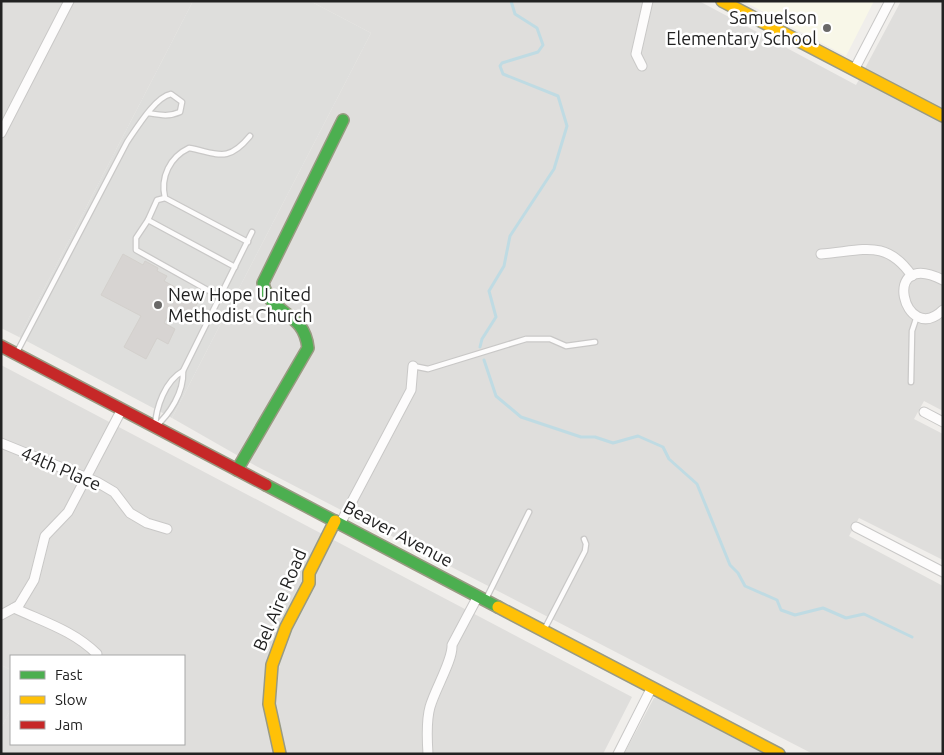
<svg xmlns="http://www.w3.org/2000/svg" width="944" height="755" font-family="Ubuntu,sans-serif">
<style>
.residential{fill:#dfdedc}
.education{fill:#f8f7e8}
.religious{fill:#dededc}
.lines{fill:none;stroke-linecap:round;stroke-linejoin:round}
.stream{stroke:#bfdbe3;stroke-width:3}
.building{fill:#d7d4d2;stroke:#d3d0cc}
.lane-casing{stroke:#c9c8c7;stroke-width:7}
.street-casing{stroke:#c9c8c7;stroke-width:11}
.fast-casing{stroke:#999a82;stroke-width:14}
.slow-casing{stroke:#999a82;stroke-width:14}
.jam-casing{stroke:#999a82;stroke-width:14}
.lane{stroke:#fdfcfc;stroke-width:4.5}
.street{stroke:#fdfcfc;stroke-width:9}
.fast{stroke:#4caf50;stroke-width:11}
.slow{stroke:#ffc107;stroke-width:11}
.jam{stroke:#c62828;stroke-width:11}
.poi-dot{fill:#6a6968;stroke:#fff;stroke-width:2}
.labels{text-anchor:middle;stroke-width:5;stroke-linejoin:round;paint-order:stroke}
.poi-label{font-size:18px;fill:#222;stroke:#fff;text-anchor:end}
.street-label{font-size:18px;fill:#222;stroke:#fff}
</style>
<rect width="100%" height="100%" fill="#f0eeeb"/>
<g class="residential">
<path d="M1,1h192l-174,336 -18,-9z"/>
<path d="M310,1h389l157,84 45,-84h42v410l-19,-10 -10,18 29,15v126l-84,-42 -10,18 94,50v168h-130l-557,-288 -84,-48 199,-385z"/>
<path d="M1,365l631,332 -29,57h-602v-26l10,-19v35h173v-88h-173v14l-10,-5z"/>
</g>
<path class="education" d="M743,1h131l-28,55z"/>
<g class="religious">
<path d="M193,1h117l61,32 -199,385 -153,-81z"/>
<path d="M1,665l10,5v39l-10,19z"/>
<path d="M654,698h4l106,56h-140z"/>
</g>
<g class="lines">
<g class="stream">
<path d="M480,347l2,-8 14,-22 -7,-26 15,-25 6,-30 44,-67 13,-43 -9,-30 -55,-22 -3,-8 2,-3 36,-11 5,-7 -6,-17 -22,-14 -4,-13"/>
<path d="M484,360l12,36 25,21 60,20h14l18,6 25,-7 25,11 6,12 28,25 33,81 8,8 7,13 32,14 4,10 14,5 28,-7 23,10 18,-4 48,23"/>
</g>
</g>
<path class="building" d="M123,254l20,11 2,-4 13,7 -1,3 10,5 -3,5 35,19 -10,19 -18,-10 -7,14 11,6 -7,15 -11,-6 -11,21 -22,-12 17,-31 -40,-21z"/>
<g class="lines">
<defs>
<g id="lane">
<path d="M165,198c-5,-21 5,-41 24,-50 28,5 38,16 61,-12"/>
<path d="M148,220l9,-20 8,-2 83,44"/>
<path d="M220,297l-84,-47v-12l12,-18 87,47"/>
<path d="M17,352l110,-210c9,-13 28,-45 44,-48l11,8 -2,10c-11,5 -20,3 -32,1"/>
<path d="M413,366l15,3 98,-30h24l16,7 29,-4"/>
<path d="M183,371l69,-139"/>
<path d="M183,371c1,21 -13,43 -28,56 1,-20 10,-46 28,-56z"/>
<path d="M911,382l1,-51 5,-15"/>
<path d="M486,599l43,-87"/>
<path d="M544,630l41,-79 1,-7 -2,-5"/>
</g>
<g id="street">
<path d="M642,66l-6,-12 12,-53"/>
<path d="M854,70l36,-69"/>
<path d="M1,133l68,-132"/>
<path d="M821,254c41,-3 65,-16 91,22"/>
<path d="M943,280c-64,-33 -39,68 0,30"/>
<path d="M924,412l19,10"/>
<path d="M1,443l96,39 17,10 16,21 17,10 20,6"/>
<path d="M340,524l71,-134 2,-24"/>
<path d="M856,527l87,45"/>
<path d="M14,608l5,-3 15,-25 11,-44 23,-24 54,-103"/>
<path d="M1,615l13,-7c30,14 60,23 83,46"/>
<path d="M428,754c-1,-15 -2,-33 2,-47 5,-18 23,-47 22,-62l26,-49"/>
<path d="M618,754l34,-67"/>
</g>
<g id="fast">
<path d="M237,470l71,-122c-4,-38 -37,-31 -45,-65l80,-163"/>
<path d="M266,485l232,122"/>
</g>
<g id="slow">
<path d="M722,1l221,115"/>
<path d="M498,607l281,147"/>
<path d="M280,754l-11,-50 3,-39 14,-38 23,-44v-10l26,-52"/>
</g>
<path id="jam" d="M1,346l265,139"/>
</defs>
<use href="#lane" class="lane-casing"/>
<use href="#street" class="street-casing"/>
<use href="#fast" class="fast-casing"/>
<use href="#slow" class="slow-casing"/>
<use href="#jam" class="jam-casing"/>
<use href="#lane" class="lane"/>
<use href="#street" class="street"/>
<use href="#fast" class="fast"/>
<use href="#slow" class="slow"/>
<use href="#jam" class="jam"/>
</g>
<g class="poi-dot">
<circle cx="827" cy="28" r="5"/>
<circle cx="158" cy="305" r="5"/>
</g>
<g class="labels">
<g class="poi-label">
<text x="817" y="24">Samuelson<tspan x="817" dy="21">Elementary School</tspan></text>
<text x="168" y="301" text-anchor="start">New Hope United<tspan x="168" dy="21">Methodist Church</tspan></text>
</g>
<g class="street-label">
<text transform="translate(61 469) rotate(23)" y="6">44th Place</text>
<text transform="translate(398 534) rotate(28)" y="6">Beaver Avenue</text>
<text transform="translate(280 600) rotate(-67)" y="6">Bel Aire Road</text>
</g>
</g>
<rect width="944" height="755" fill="none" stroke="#222222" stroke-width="5"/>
<rect x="10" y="655" width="175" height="90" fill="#ffffff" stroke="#a7a7a7"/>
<rect x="20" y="671" width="25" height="8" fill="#4caf50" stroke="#a7a7a7"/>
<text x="55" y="680" font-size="15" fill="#222222">Fast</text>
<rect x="20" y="696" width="25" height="8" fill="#ffc107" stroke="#a7a7a7"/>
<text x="55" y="705" font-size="15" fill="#222222">Slow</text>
<rect x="20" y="721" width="25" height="8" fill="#c62828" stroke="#a7a7a7"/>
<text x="55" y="730" font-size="15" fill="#222222">Jam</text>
</svg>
